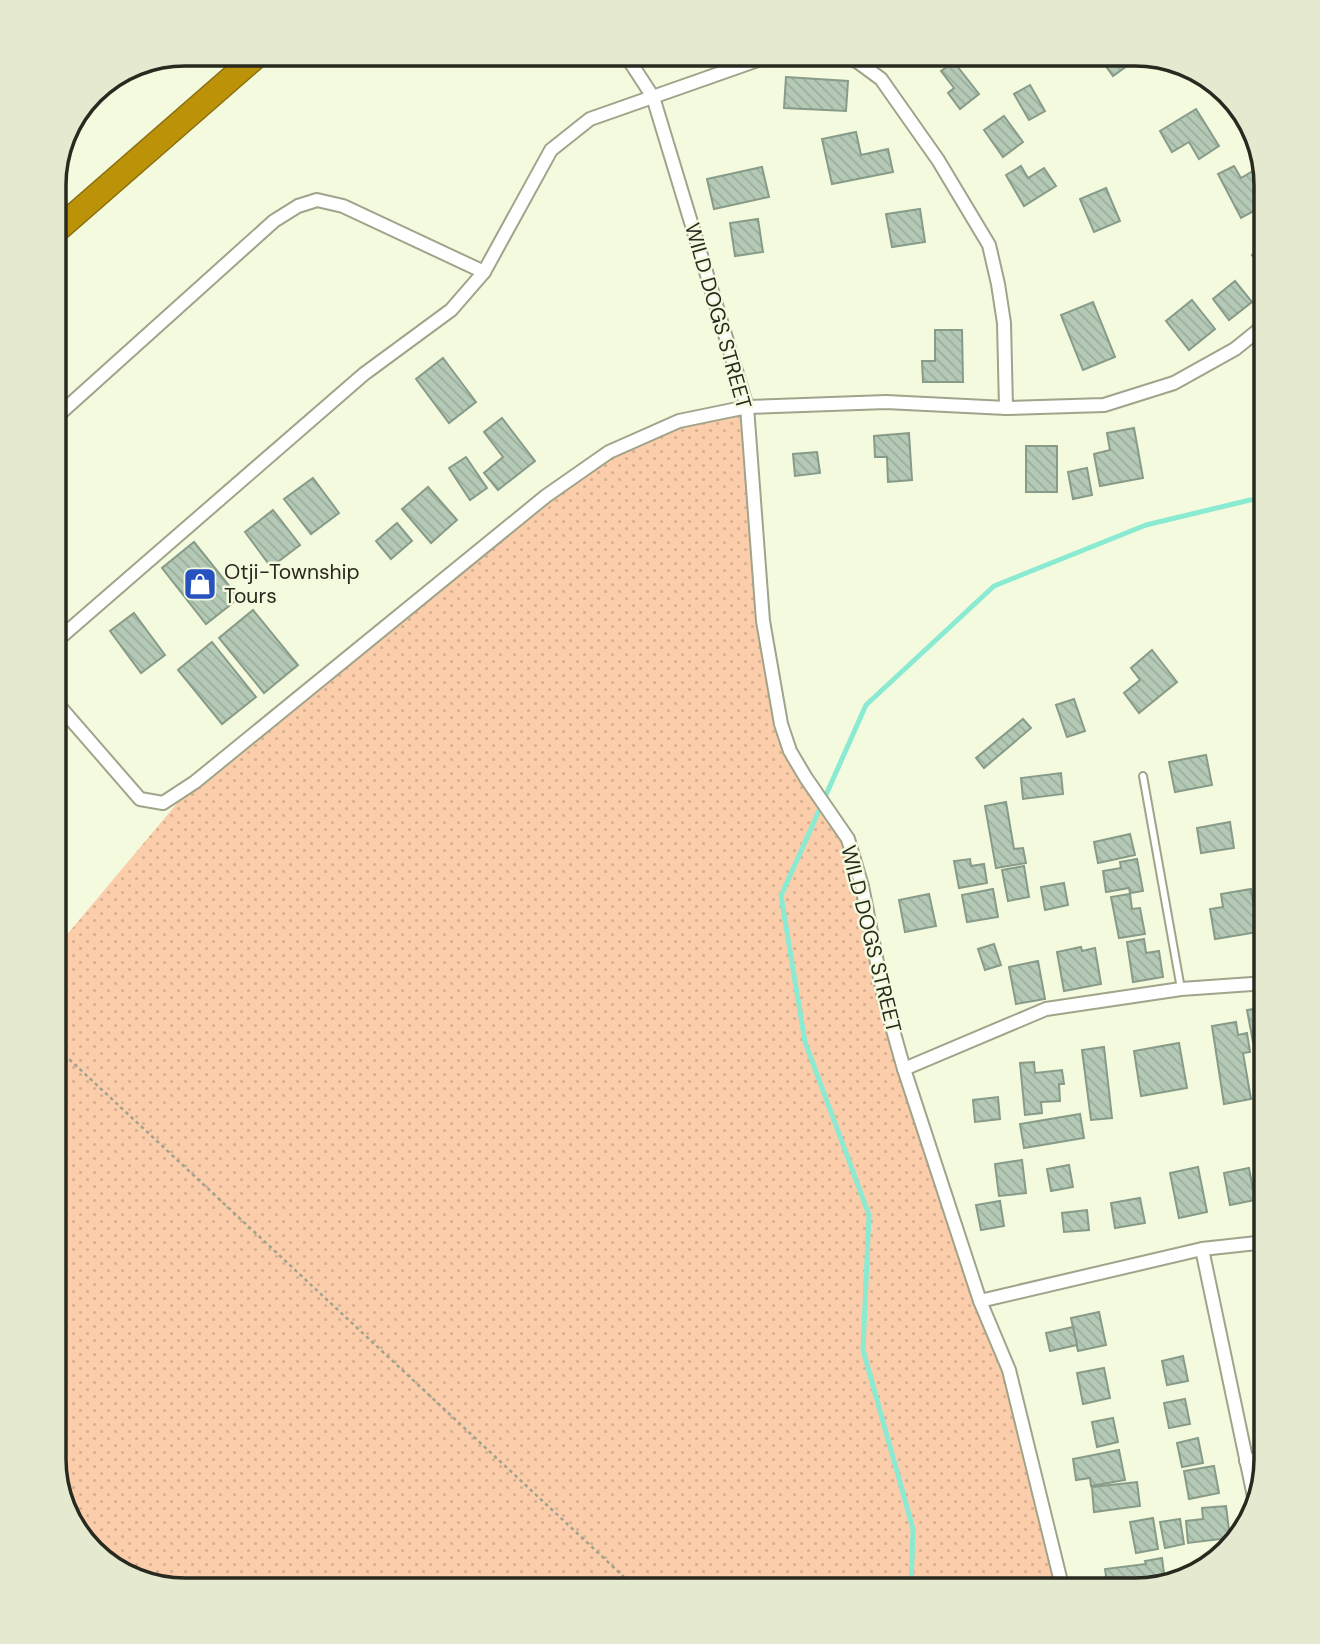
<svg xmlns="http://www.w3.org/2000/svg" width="1320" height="1644" font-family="'DM Sans',sans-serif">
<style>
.grass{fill:url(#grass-dots)}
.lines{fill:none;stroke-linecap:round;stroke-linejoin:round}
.stream{stroke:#8aead2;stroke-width:5}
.building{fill:url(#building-back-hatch);stroke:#879b88;stroke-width:2}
.lane-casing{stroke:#9fa48a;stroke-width:10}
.street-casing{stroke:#9fa48a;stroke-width:16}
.highway-casing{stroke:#886e10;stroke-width:26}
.path{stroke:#9ea28e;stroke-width:2.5;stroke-dasharray:3.5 3.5;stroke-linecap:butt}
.lane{stroke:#fff;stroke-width:6}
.street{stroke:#fff;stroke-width:12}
.highway{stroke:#bc9208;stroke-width:23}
.labels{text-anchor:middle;stroke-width:5;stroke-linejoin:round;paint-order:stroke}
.street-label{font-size:21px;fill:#282a20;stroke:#f4fade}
.poi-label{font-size:21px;fill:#282a20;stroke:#f4fade;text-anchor:start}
.rim{fill:none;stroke:#282a20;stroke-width:3.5}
</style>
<defs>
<pattern id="grass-dots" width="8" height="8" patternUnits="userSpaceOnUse" patternTransform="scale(1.75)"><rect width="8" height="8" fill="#fbcdaa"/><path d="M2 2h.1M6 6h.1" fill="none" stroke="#d7b092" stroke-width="1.8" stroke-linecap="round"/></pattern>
<pattern id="building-back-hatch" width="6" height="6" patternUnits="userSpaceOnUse" patternTransform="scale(1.75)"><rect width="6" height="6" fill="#b4cab6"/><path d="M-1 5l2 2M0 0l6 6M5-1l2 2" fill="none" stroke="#9bae9c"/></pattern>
</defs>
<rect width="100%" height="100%" fill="#f4fade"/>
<path class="grass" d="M747,407l16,214 18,103 67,115 36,159 125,372 54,220h-878l-65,-18 -43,-40 -23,-73v-509l141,-168 414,-330 69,-31z"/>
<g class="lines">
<path class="stream" d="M911,1590l2,-61 -50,-179 6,-135 -64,-173 -24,-146 85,-191 128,-119 152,-61 104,-25h16"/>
</g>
<g class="building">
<path d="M1097,54l45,1 -29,21z"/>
<path d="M954,62l25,32 -19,15 -12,-16 6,-5 -13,-17z"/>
<path d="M786,77l62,4 -2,30 -62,-3z"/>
<path d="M1030,85l15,26 -16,9 -15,-26z"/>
<path d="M1196,109l23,37 -20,13 -10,-17 -17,10 -12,-21z"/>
<path d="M1004,116l19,26 -20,15 -19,-27z"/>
<path d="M856,132l5,23 27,-6 5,23 -61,12 -10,-45z"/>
<path d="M1021,166l7,12 16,-10 12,18 -32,20 -18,-31z"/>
<path d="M1234,166l7,12 12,-7 9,19 -3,2 6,13 -24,13 -23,-44z"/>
<path d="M762,167l7,30 -55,12 -7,-30z"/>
<path d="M1106,188l14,33 -26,11 -14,-33z"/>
<path d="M920,209l5,33 -33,5 -6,-33z"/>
<path d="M758,219l5,33 -28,4 -5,-33z"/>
<path d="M1266,243v29l-14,-17z"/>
<path d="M1235,281l17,21 -23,18 -16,-21z"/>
<path d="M1192,300l23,29 -26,21 -23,-29z"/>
<path d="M1093,302l22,55 -32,13 -22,-55z"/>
<path d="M935,330h27l1,52h-40l-1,-21h13z"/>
<path d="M443,358l33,44 -27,21 -33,-44z"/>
<path d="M502,418l33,43 -37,29 -14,-17 19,-16 -19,-25z"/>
<path d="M1134,428l9,50 -43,8 -6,-32 16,-4 -3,-17z"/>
<path d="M909,433l3,47 -24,2 -1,-25h-12l-1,-21z"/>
<rect x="1026" y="446" width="31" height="46"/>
<path d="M817,452l3,21 -25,3 -2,-22z"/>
<path d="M466,457l21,31 -17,12 -21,-32z"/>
<path d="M1087,468l5,27 -19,4 -5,-27z"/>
<path d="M313,478l26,35 -28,21 -27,-35z"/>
<path d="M428,487l29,33 -26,23 -29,-34z"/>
<path d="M273,510l27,35 -29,22 -26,-35z"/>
<path d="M397,523l15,18 -21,18 -15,-18z"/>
<path d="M194,542l45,56 -33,26 -44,-56z"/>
<path d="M253,610l45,55 -34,28 -45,-55z"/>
<path d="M134,613l31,42 -24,18 -31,-42z"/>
<path d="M212,642l44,55 -34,27 -44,-54z"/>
<path d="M1152,650l25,32 -38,31 -15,-20 16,-13 -9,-12z"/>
<path d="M1074,699l11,32 -18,6 -11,-32z"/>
<path d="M1023,719l8,9 -47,40 -8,-10z"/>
<path d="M1206,755l6,30 -37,7 -6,-30z"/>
<path d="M1061,773l2,21 -40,5 -2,-21z"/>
<path d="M1006,802l8,47 9,-1 3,15 -30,5 -11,-62z"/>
<path d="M1230,822l4,26 -33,5 -4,-25z"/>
<path d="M1266,830v19l-5,1 -3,-18z"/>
<path d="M1130,834l5,21 -37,8 -4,-21z"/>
<path d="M970,859l1,7 13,-2 3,19 -28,5 -5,-27z"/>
<path d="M1137,859l6,32 -13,2 -1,-5 -23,4 -3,-21 18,-3 -1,-6z"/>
<path d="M1024,866l5,31 -21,4 -6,-31z"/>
<path d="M1064,883l4,22 -23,5 -4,-23z"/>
<path d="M993,889l5,28 -31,5 -5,-27z"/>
<path d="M1251,889l7,43 -43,7 -5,-30 13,-2 -2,-13z"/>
<path d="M929,894l7,32 -31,6 -6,-32z"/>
<path d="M1130,894l2,15 8,-1 5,26 -26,4 -8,-41z"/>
<path d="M1144,939l2,14 13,-2 4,26 -30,5 -6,-40z"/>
<path d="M994,944l7,21 -16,5 -7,-21z"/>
<path d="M1081,947l1,4 13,-3 6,36 -37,7 -7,-39z"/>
<path d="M1038,961l7,38 -29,5 -7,-37z"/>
<path d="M1266,1007v33l-13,2 -6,-32z"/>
<path d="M1236,1022l2,13 9,-2 3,19 -7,1 8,46 -27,5 -12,-78z"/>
<path d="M1179,1043l8,45 -46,8 -7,-45z"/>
<path d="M1104,1047l8,71 -21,2 -9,-70z"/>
<path d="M1034,1062l1,11 27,-3 2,14h-5l1,17 -19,1 1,11 -17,2 -5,-52z"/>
<path d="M1266,1064v20l-3,1 -3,-20z"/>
<path d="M998,1097l2,22 -25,3 -2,-22z"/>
<path d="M1080,1114l4,24 -60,10 -4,-24z"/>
<path d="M1022,1160l4,33 -27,3 -4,-32z"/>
<path d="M1069,1165l4,22 -22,4 -4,-22z"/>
<path d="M1198,1167l9,45 -28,6 -9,-45z"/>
<path d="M1249,1168l6,32 -25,5 -6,-32z"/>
<path d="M1140,1198l5,25 -30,5 -4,-25z"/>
<path d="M1000,1201l4,25 -23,4 -5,-25z"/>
<path d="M1087,1210l2,20 -25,2 -2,-19z"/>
<path d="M1099,1312l7,33 -28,6 -7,-33z"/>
<path d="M1073,1327l4,18 -27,6 -4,-18z"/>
<path d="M1183,1356l5,25 -21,4 -5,-24z"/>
<path d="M1104,1368l6,30 -27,6 -6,-31z"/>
<path d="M1185,1399l5,25 -21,4 -5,-25z"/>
<path d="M1113,1418l5,24 -21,5 -5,-25z"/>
<path d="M1198,1438l5,25 -21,4 -5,-24z"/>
<path d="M1119,1450l6,30 -34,6 -1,-8 -14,2 -3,-21z"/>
<path d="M1214,1466l5,27 -30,6 -5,-28z"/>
<path d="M1137,1482l3,24 -46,6 -2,-25z"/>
<path d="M1226,1506l4,32 -42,5 -2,-22 17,-2 -1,-11z"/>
<path d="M1153,1518l5,31 -22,4 -6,-31z"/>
<path d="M1180,1519l4,25 -19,4 -5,-26z"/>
<path d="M1162,1558l3,23 -30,9h-27l-3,-21 41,-5 -1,-3z"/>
</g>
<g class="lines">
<defs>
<path id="lane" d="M1143,776l38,213"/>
<g id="street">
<path d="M625,54l28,43 94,310 16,214 18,103 9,27 16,27 42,61 14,47 22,112 20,71 76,232 29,69 54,220"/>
<path d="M842,54l16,8 23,17 57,81 51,85 9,39 6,39 2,85"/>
<path d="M55,418l219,-197 24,-15 19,-6 26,6 141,66"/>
<path d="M54,643l310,-269 87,-64 33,-38 67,-122 39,-31 185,-65"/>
<path d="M54,700l86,99 23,4 32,-21 351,-286 63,-44 70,-31 68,-14 139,-5 120,6 98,-3 70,-22 61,-34 31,-25"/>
<path d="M904,1069l142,-60 135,-20 85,-6"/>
<path d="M1202,1249l53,252"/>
<path d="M980,1301l222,-52 64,-7"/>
<path d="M1246,1461l20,-4"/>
</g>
<path id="highway" d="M55,232l204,-178"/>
</defs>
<use href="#lane" class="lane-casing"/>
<use href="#street" class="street-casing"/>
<use href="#highway" class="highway-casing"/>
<path class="path" d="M54,1045l584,545"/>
<use href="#lane" class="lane"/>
<use href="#street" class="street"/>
<use href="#highway" class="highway"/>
</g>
<defs>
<symbol id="shop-square" viewBox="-11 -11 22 22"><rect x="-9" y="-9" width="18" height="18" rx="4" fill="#2651bf" stroke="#f4fade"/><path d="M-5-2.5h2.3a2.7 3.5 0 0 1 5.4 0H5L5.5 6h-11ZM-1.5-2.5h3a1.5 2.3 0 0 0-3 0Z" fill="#fff"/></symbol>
</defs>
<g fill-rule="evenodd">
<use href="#shop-square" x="181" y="565" width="38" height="38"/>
</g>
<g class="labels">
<g class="street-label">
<text transform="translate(718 316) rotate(74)" y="7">WILD DOGS STREET</text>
<text transform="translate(871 939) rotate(76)" y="7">WILD DOGS STREET</text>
</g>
<g class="poi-label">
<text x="224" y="579">Otji-Township<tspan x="224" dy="24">Tours</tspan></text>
</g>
</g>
<path d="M0 0H1320V1644H0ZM185 66H1135A119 119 0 0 1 1254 185V1459A119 119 0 0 1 1135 1578H185A119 119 0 0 1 66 1459V185A119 119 0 0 1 185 66Z" fill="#e4e9cf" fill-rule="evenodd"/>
<path class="rim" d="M185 66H1135A119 119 0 0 1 1254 185V1459A119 119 0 0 1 1135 1578H185A119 119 0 0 1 66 1459V185A119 119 0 0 1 185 66Z"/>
</svg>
